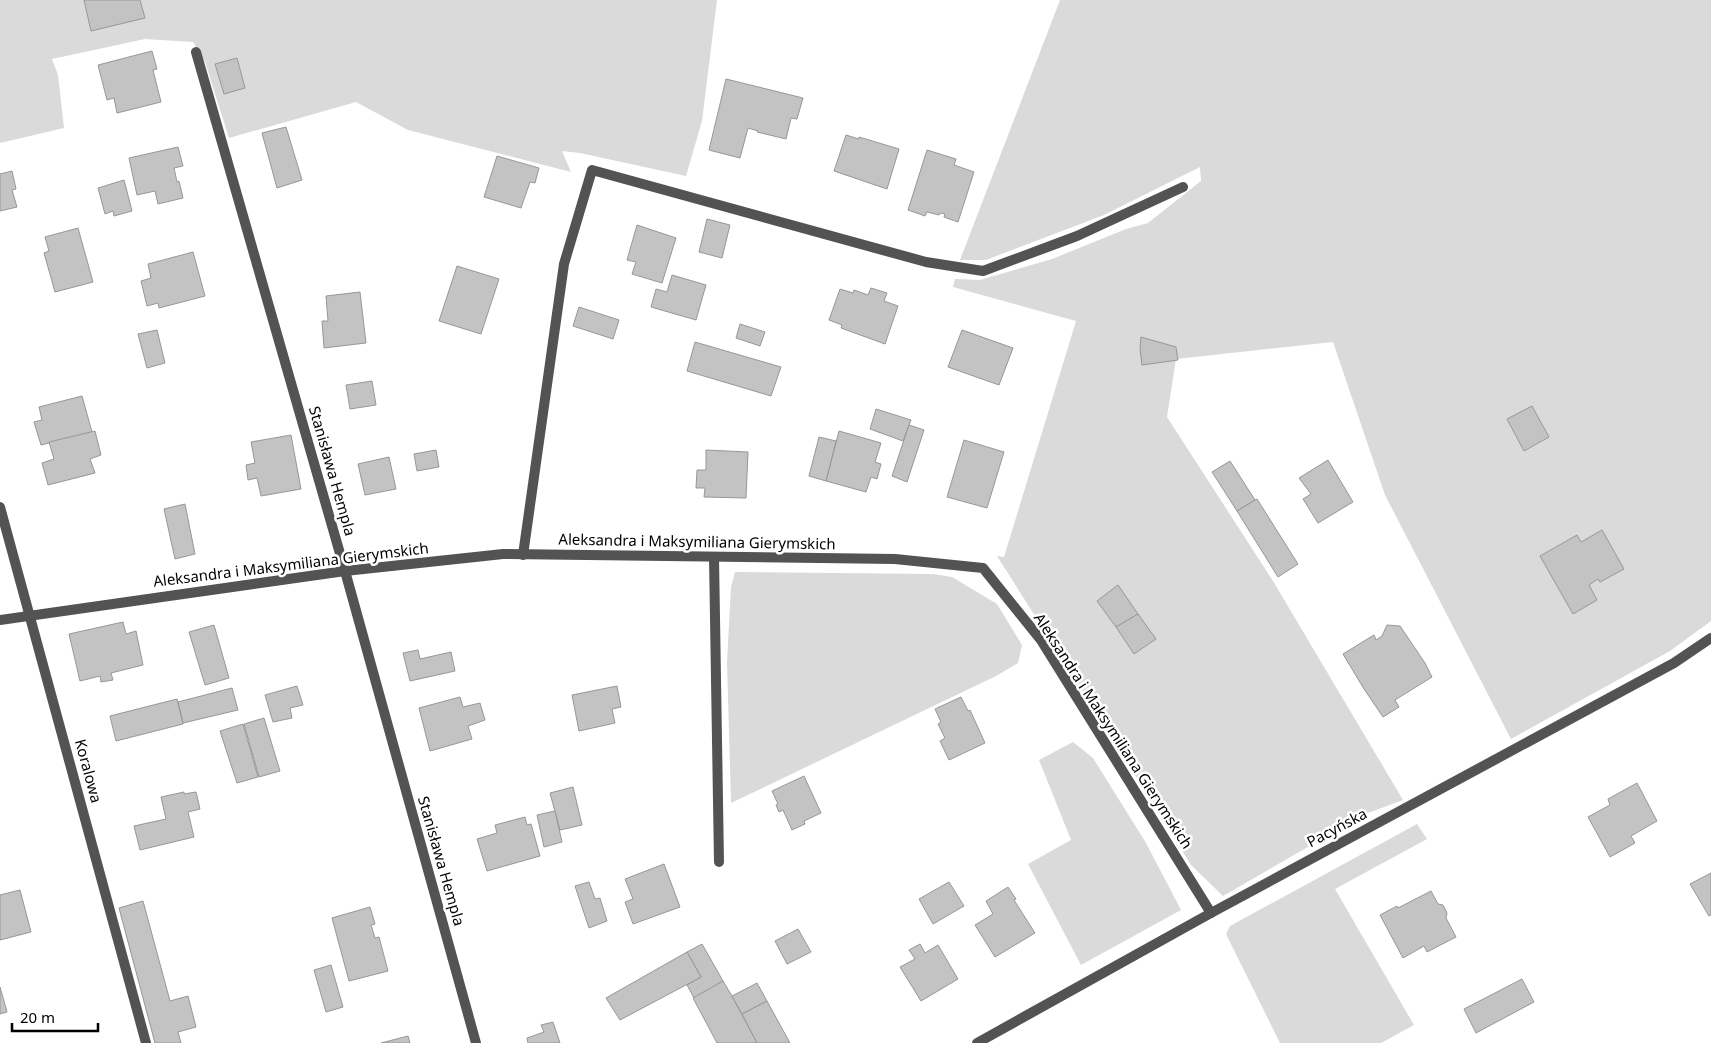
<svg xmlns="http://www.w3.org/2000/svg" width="1711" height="1043" font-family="'Noto Sans',sans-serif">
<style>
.green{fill:#dadada}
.building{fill:#c3c3c3;stroke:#979797}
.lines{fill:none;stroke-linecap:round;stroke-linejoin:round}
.lane{stroke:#535353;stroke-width:10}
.street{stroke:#535353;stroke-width:10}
.labels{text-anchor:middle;stroke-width:5;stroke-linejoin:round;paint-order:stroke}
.street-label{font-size:15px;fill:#000;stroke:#fff}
</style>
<rect width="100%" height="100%" fill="#fff"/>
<g class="green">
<path d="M0,0h717l-15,121 -16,55 -106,-23 -18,-2 9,21 -163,-42 -52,-28 -127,36 -24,-76 -12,-20 -48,-3 -93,20 6,16 6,53 -64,15z"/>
<path d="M1060,0h651v621l-41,30 -159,88 -126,-244 -52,-153 -157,17 -9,58 106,164 130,219 -38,14 -142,82 -32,-31 -97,-156 -97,-153 7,1 72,-236 -123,-34 2,-8 25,1 72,-21 74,-30 22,-6 53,-42 -1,-14 -96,48 -118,45h-26z"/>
<path d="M735,572l198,2 19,3 45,27 25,41 -4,18 -22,13 -265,127 -4,-141 4,-75z"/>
<path d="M1073,742l20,16 53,85 35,67 -100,55 -53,-101 43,-24 -32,-80z"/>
<path d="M1417,824l10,15 -92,50 79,136 -33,18h-101l-54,-109 4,-8z"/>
</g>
<g class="building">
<path d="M84,0h56l5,18 -54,13z"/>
<path d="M152,51l5,18 -4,1 8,32 -44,11 -3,-15 -7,2 -9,-35z"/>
<path d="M237,58l8,30 -21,6 -9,-30z"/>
<path d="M726,79l77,19 -6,21 -6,-1 -5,21 -29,-7 1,-1 -10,-3 -8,30 -31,-8z"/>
<path d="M286,127l16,53 -25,8 -15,-55z"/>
<path d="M846,135l13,4v-2l40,12 -12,40 -53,-18z"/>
<path d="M178,147l5,19 -9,2 3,14 2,-1 4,17 -25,6 -3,-13 -18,4 -8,-37z"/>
<path d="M927,150l29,9 -2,6 20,7 -16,50 -14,-5 1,-3 -5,-1 -1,2 -12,-3 -2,4 -17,-6z"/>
<path d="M497,156l42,12 -4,15 -5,-1 -9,26 -37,-11z"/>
<path d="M12,171l4,18 -4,1 5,17 -17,4v-37z"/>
<path d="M124,180l8,31 -18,5 -1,-5 -8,3 -7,-26z"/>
<path d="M707,219l23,6 -8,33 -23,-6z"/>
<path d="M637,225l39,13 -14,45 -30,-9 4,-12 -9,-2z"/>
<path d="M78,228l15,54 -38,10 -11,-39 5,-2 -4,-14z"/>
<path d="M193,252l12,44 -46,12 -1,-5 -11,3 -6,-25 10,-3 -3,-14z"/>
<path d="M457,266l42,13 -18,55 -42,-13z"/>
<path d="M672,275l34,10 -10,35 -45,-13 5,-18 11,3z"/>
<path d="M871,288l16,5 -3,8 14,5 -13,38 -44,-16 1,-3 -13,-5 11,-31 13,4 1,-3 14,5z"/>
<path d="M360,292l6,51 -42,5 -2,-27h6l-2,-25z"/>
<path d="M579,307l40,13 -6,19 -40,-13z"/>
<path d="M740,324l25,8 -5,14 -24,-8z"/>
<path d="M157,330l8,33 -18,5 -9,-34z"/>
<path d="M962,330l51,18 -14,37 -51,-18z"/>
<path d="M1141,337l35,10 2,13 -36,5 -2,-16z"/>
<path d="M695,342l86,25 -10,29 -84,-25z"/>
<path d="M372,381l4,24 -26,4 -4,-24z"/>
<path d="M82,396l10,36 -51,13 -7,-23 8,-2 -3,-13z"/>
<path d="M1532,406l17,31 -25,14 -17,-32z"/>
<path d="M876,409l35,11 -8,21 -33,-12z"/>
<path d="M909,425l15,5 -17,52 -15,-6z"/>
<path d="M95,431l6,24 -11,4 5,14 -47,12 -6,-22 12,-4 -5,-17z"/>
<path d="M839,431l42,12 -6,19 6,2 -4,15 -6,-2 -5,15 -40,-11z"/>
<path d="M291,435l10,54 -40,7 -4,-18 -9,2 -2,-15 9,-2 -4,-21z"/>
<path d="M819,437l17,4 -10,40 -17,-5z"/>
<path d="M964,440l40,12 -17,56 -40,-11z"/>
<path d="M436,450l3,17 -22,4 -3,-17z"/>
<path d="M706,450l42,2 -2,46 -42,-1 1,-9h-9l1,-18h9z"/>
<path d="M389,457l7,32 -31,6 -7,-31z"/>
<path d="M1328,460l25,42 -35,21 -15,-24 8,-5 -12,-16z"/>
<path d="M1230,461l25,39 -18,11 -25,-39z"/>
<path d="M1257,499l41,65 -20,13 -41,-66z"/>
<path d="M185,504l10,50 -20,5 -11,-50z"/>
<path d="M1602,530l22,39 -24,13 -2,-3 -9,6 8,15 -24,14 -33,-58 37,-21 4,7z"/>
<path d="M1118,585l20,29 -22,13 -19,-26z"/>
<path d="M1138,614l18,25 -22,15 -18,-27z"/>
<path d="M123,622l3,12 10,-3 7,34 -32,8 2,7 -12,2 -1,-6 -20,5 -11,-47z"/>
<path d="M214,625l15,53 -24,7 -16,-53z"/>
<path d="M1387,625l13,1 25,37 7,14 -37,23 4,7 -16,10 -19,-28 -21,-35 31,-19 2,5 6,-4z"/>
<path d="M418,650l2,9 31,-7 4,19 -45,10 -7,-28z"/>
<path d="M297,686l6,19 -13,3 2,10 -19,4 -8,-27z"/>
<path d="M617,686l4,21 -9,2 3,14 -36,8 -7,-36z"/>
<path d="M232,688l6,22 -55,13 -5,-21z"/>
<path d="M460,697l3,10 17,-4 5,17 -17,6 4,13 -42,12 -11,-43z"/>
<path d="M961,697l7,14 2,-1 15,33 -36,17 -9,-19 5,-3 -7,-14 3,-2 -6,-13z"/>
<path d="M177,699l6,25 -67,17 -6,-25z"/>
<path d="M264,718l16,53 -21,6 -15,-53z"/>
<path d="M243,724l15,53 -21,6 -17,-52z"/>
<path d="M804,776l17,37 -17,8 1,3 -13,6 -9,-20 -4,2 -3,-7 2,-1 -6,-13z"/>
<path d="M1637,783l20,38 -26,15 4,7 -25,14 -22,-40 22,-12 -2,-6z"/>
<path d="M573,787l9,38 -22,5 -10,-37z"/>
<path d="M184,792v2l12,-2 4,17 -12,3 6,25 -54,13 -6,-24 32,-7 -5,-22z"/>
<path d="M555,811l7,31 -18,5 -7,-32z"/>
<path d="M525,817l2,8 4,-1 9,32 -53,15 -10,-32 20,-6 -2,-8z"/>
<path d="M664,864l16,43 -47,17 -8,-22 8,-3 -8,-20z"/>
<path d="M1711,873v42l-2,1 -19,-32z"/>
<path d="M589,882l6,17 5,-1 7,23 -18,7 -14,-42z"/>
<path d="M949,882l15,24 -31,18 -14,-25z"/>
<path d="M1008,887l8,12 -2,1 21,33 -40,24 -20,-32 18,-11 -7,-13z"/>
<path d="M20,890l11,42 -31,8v-45z"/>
<path d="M1431,891l7,13 5,1 4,8 -1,5 10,19 -29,15 -3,-6 -21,12 -23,-43 17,-9 1,2z"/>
<path d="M143,901l27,100 18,-5 8,31 -18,5 3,11h-26l-36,-135z"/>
<path d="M370,907l5,17 -4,1 4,13 4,-1 9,34 -39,10 -17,-63z"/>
<path d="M798,929l13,23 -24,12 -12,-23z"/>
<path d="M702,944l21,37 -29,17 -7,-13 14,-8 -14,-25z"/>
<path d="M920,944l5,9 13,-8 20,34 -37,22 -21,-34 15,-8 -6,-9z"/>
<path d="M687,952l14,25 -81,43 -14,-22z"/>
<path d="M331,965l12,42 -17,5 -12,-42z"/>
<path d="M1522,979l12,23 -58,31 -12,-24z"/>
<path d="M723,981l9,15 25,47h-40l-24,-45z"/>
<path d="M757,983l10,18 -25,13 -10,-18z"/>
<path d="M0,987l7,25 -7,2z"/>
<path d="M767,1001l23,42h-33l-15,-29z"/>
<path d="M553,1022l7,21h-32l-1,-5 17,-6 -3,-7z"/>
<path d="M408,1036l2,7h-29z"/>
</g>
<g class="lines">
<path class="lane" d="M714,557l5,305"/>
<g class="street">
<path d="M196,52l149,519 131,472"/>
<path d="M0,507l146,536"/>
<path d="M523,555l41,-291 28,-94 334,92 57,9 94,-35 106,-49"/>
<path d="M0,620l345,-49 158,-17 392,5 88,9 58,72 170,273"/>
<path d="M977,1043l234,-130 463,-250 37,-25"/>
</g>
</g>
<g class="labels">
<g class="street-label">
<text transform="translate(332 471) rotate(74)" y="5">Stanisława Hempla</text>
<text transform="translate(697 542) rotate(1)" y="5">Aleksandra i Maksymiliana Gierymskich</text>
<text transform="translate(291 565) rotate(-7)" y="5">Aleksandra i Maksymiliana Gierymskich</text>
<text transform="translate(1113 731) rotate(57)" y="5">Aleksandra i Maksymiliana Gierymskich</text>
<text transform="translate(88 771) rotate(75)" y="5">Koralowa</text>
<text transform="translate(1337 828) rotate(-28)" y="5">Pacyńska</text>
<text transform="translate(441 861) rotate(74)" y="5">Stanisława Hempla</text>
</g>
</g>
<path d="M12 1023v8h86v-8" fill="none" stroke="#000000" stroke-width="2.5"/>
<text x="20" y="1023" font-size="15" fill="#000000" stroke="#ffffff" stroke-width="4" paint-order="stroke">20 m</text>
</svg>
